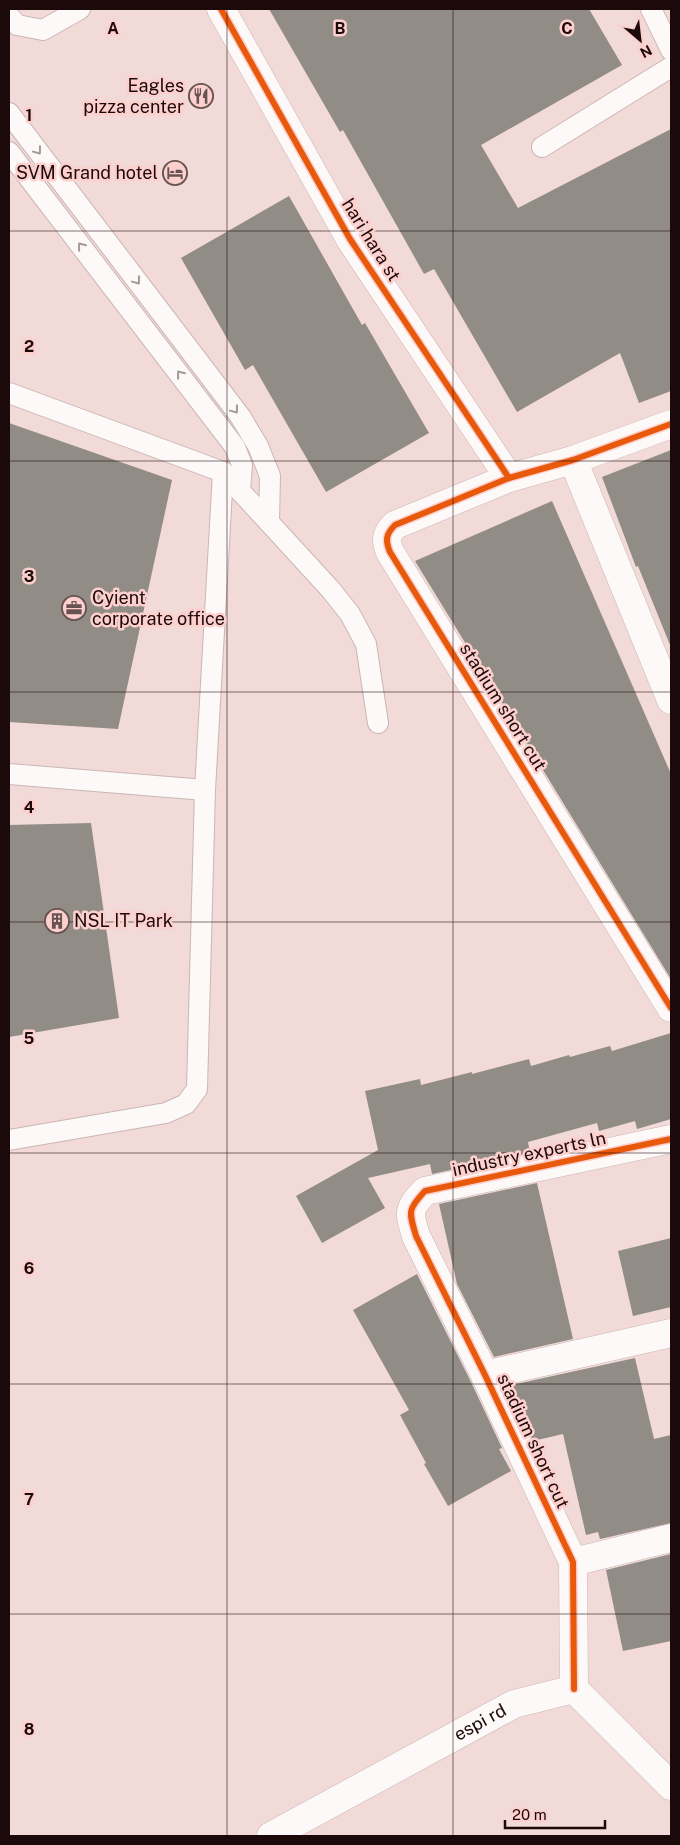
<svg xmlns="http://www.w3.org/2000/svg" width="680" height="1845" font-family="'Public Sans',sans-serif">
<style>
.building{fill:#918c86}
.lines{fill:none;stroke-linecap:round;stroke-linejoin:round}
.service-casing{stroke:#cab6b4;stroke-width:22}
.minor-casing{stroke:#cab6b4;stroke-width:29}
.service{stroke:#fdf9f9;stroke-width:20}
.minor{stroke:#fdf9f9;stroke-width:28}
.cycleway-casing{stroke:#fdd0cd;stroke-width:9}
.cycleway{stroke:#e8590c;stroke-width:6}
.oneway{stroke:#a39999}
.grid{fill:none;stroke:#1c0a0a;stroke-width:1;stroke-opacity:0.55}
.labels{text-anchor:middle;stroke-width:5;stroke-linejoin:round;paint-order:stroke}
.poi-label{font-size:18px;fill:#1c0a0a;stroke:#fdd0cd;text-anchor:end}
.street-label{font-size:18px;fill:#1c0a0a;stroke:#fdd0cd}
.grid-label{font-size:16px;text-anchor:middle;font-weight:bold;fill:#1c0a0a;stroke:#fdd0cd;stroke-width:5;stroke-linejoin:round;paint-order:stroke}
</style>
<rect width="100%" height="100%" fill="#f2dad8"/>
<g class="building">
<path d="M269,9h320l33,56 -141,80 37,63 153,-79v262l-32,12 -19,-50 -103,59 -83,-143 -10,5 -81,-144 -3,2z"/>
<path d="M289,196l73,129 3,-2 64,110 -103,59 -73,-127 -8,5 -64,-112z"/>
<path d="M9,423l163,57 -54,249 -109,-7z"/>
<path d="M671,450v195h-1l-32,-79 -2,1 -34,-90z"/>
<path d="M552,501l119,273v205l-256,-418z"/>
<path d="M91,823l28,195 -110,19v-212z"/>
<path d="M671,1033v86l-34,10 -2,-8 -36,10 -2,-8 -69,19 2,11 -98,21 -2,-10 -62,14 17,30 -63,35 -26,-47 82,-46 -13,-59 55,-12 1,6 51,-13v2l57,-15 2,7 38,-11 1,2 40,-11 2,5z"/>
<path d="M537,1183l36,156 -79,18 -37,-73 -18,-80z"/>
<path d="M671,1238v69l-38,9 -15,-65z"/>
<path d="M417,1274l54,108 31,66 -3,1 12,22 -63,35 -24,-42 2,-1 -26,-48 9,-5 -56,-100z"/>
<path d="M635,1358l19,81 17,-4v88l-71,16 -2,-7 -12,3 -23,-101 -30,7 -26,-55z"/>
<path d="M671,1554v87l-48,10 -17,-81z"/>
</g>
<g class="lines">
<defs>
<g id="service">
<path d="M651,9l20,41"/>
<path d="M9,16l8,9 26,5 37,-21"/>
<path d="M9,113l231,303 18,30 12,30 -1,46"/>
<path d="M542,147l129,-80"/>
<path d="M9,152l226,295 7,18 -2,26"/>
<path d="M9,393l214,79 -18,318"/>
<path d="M231,481l100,109 19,24 16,30 12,79"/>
<path d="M9,774l196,16 -8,299 -11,15 -20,9 -157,27"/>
</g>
<g id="minor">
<path d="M221,9l129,230 159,239"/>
<path d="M671,424l-98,36 -64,18 -114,47c-9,9 -10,15 -5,27l281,456"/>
<path d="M573,460l98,240"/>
<path d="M485,1375l186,-42"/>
<path d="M573,1562l98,-24"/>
<path d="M574,1689l-1,-127 -88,-187 -69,-139c-7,-24 -9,-26 9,-45l246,-52"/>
<path id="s1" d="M271,1836l243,-132 60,-15 97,97"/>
</g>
</defs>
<use href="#service" class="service-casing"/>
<use href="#minor" class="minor-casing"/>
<use href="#service" class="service"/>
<use href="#minor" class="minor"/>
<defs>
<g id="cycleway">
<path d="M221,9l129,230 159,239"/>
<path d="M671,424l-98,36 -64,18 -114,47c-9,9 -10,15 -5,27l281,456"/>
<path d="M574,1689l-1,-127 -88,-187 -69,-139c-7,-24 -9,-26 9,-45l246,-52"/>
</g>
</defs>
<use href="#cycleway" class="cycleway-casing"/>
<use href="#cycleway" class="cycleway"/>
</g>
<defs><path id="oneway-chevron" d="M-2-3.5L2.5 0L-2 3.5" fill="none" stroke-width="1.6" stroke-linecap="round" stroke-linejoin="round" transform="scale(1.25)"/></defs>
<g class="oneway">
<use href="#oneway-chevron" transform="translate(38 151) rotate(53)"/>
<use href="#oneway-chevron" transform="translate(81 246) rotate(-128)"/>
<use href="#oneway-chevron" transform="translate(137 281) rotate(53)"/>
<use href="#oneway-chevron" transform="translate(180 374) rotate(-128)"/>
<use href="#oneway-chevron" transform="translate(235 410) rotate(53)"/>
</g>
<path class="grid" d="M227,9v1827M453,9v1827M9,231h662M9,461h662M9,692h662M9,922h662M9,1153h662M9,1384h662M9,1614h662"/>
<defs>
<symbol id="restaurant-ring" viewBox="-11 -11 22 22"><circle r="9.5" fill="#fdd0cd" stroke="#675352" stroke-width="1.5"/><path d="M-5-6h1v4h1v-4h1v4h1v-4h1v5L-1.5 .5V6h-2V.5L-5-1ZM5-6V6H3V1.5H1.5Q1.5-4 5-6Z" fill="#675352"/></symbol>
<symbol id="hotel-ring" viewBox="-11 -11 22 22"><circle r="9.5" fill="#fdd0cd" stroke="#675352" stroke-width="1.5"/><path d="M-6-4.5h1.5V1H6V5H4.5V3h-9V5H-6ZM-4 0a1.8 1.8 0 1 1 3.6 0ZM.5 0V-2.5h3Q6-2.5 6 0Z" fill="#675352"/></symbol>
<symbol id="office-ring" viewBox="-11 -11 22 22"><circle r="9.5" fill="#fdd0cd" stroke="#675352" stroke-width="1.5"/><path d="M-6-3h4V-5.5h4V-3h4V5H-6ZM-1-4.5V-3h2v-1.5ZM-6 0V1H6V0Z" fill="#675352"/></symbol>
<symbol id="building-ring" viewBox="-11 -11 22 22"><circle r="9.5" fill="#fdd0cd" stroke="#675352" stroke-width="1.5"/><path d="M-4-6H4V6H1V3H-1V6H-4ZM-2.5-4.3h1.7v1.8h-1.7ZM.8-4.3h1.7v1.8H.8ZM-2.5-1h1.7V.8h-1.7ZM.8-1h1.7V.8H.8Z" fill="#675352"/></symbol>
</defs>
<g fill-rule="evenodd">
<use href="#restaurant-ring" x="187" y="82" width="28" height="28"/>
<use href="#hotel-ring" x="161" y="159" width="28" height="28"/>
<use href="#office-ring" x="60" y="594" width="28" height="28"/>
<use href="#building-ring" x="43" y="907" width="28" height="28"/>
</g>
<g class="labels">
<g class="poi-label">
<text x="184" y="92">Eagles<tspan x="184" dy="21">pizza center</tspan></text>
<text x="158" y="179">SVM Grand hotel</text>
<text x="92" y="604" text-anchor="start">Cyient<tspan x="92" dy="21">corporate office</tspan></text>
<text x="74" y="927" text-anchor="start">NSL IT Park</text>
</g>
<g class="street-label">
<text transform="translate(371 240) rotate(58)" y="6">hari hara st</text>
<text transform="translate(503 707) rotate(58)" y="6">stadium short cut</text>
<text transform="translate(529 1154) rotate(-12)" y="6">industry experts ln</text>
<text transform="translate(533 1441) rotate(65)" y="6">stadium short cut</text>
<text dy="6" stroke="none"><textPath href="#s1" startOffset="238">espi rd</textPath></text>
</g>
</g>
<g class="grid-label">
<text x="113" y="34">A</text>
<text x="340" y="34">B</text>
<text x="567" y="34">C</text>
<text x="29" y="121">1</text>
<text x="29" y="352">2</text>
<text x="29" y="582">3</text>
<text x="29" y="813">4</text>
<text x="29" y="1044">5</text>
<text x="29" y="1274">6</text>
<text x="29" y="1505">7</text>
<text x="29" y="1735">8</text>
</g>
<rect width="680" height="1845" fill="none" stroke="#1c0a0a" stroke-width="20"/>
<g transform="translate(640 40) rotate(152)" stroke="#fdd0cd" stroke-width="4" paint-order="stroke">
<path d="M0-4L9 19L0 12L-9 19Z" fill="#1c0a0a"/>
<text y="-8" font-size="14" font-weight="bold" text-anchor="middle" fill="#1c0a0a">N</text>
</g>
<path d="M505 1820v8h100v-8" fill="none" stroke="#1c0a0a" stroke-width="2.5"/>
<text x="512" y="1820" font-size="15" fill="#1c0a0a" stroke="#fdd0cd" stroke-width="4" paint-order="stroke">20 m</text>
</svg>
